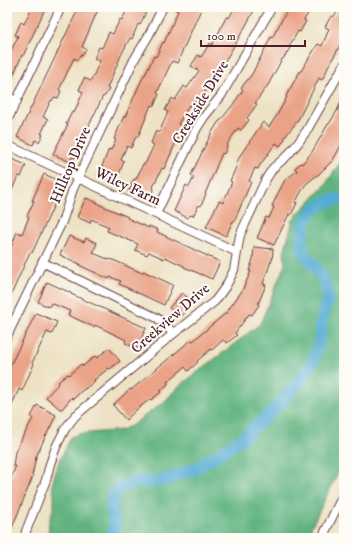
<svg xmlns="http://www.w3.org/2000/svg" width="351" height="545" font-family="'IM FELL DW Pica',serif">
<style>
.forest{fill:#61b380;stroke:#566956}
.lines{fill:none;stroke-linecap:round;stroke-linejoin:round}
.river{stroke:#55acd2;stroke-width:12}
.building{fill:#eaa386}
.street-casing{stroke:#633c42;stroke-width:10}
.street{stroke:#fff;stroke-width:8}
.labels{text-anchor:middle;stroke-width:4;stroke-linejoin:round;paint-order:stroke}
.street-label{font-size:15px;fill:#4a1f2b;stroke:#fdfcf7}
</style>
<rect width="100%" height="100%" fill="#fdfcf7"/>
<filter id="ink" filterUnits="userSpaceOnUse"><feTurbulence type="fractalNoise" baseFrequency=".025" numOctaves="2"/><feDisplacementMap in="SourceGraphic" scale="8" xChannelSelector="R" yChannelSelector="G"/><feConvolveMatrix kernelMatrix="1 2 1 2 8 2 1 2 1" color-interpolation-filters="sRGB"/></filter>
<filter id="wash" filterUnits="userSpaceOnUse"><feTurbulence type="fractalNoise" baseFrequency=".012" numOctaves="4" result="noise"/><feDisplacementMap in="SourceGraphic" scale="16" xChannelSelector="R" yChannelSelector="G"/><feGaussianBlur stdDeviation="0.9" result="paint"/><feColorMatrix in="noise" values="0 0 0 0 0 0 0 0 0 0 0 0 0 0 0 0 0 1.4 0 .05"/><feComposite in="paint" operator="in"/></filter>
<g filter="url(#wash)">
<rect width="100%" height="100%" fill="#eee2c4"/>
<path class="forest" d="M344,157v304l-38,77h-258l1,-17 5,-15v-11l-2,-10 5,-19 14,-29 7,-3 43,-4 10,-4 34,-25 13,-14 82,-63 25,-60 -1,-12 9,-33 32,-34z"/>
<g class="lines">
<path class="river" d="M114,538v-19l-3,-14 2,-10 6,-7 9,-4 11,-2 23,-1 33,-12 48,-31 33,-30 27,-31 9,-14 4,-10 4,-15 3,-25 5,-14 -1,-10 -5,-13 -19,-24 -1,-6v-8l3,-14 4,-9 6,-7 10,-5 11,-4 8,1"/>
</g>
<g id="blocks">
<g class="building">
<path d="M32,7h14l-23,49 -1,-1 -15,35v-39l3,2 8,-17 -3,-1 6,-13 3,2z"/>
<path d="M79,7h20l-17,40 4,2 -4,7 -2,-1 -2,5 -4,-2 -15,32 2,1 -3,7 -4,-1 -2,4 -1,-1 -8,17 5,2 -7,15h2l-4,8 -4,-2 -2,5 -16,-8z"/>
<path d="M128,7h20l-8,18 -2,-1 -6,15 -2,-1 -8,15 -15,35 2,1 -4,7h-2l-17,36h-1l-9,19h2l-3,7 -3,-1 -2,5 -17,-8 15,-30h-2l6,-12 2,1 9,-21 -4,-2 5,-12 7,3 9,-20 -6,-2 5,-12 3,1 7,-16 4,2 7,-15 2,1z"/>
<path d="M169,7h33l-25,56 -5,-2 -15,32 2,1 -5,12 -3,-1 -13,32 -2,-1 -5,12 -4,-2 -2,4 -4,10 3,1 -8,22 -18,-7 11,-27 2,1 5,-10 -2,-1 10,-23 1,1 7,-16 12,-26h1l9,-19 2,1 7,-15 1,1 14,-32z"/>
<path d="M235,7h21l-11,20 -27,46h1l-4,6h-1l-17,24 -3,-2 -4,5 -1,-1 -11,19 5,2 -19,43 -2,-1 -9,19 1,1 -5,12 -20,-9 5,-12h2l7,-15h2l9,-19 -3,-2 5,-12 3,2 9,-21 -3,-2 7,-12 3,2 9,-14 3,2 12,-17 -8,-5 7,-11 3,2 9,-14 2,2 9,-17v-1l6,-11 2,2z"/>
<path d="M289,7h23l-8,13 2,1 -6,11 -2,-1 -9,16 1,1 -7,11h-1l-14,26 -13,18 2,1 -10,14 2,2 -8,10 -3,-2 -10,15 -4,11 -2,-1 -17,41h1l-5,12 -2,-1 -6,11 -3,-1 -2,3 -14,-7 12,-26 3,2 5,-10 -3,-2 21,-43 7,-11h1l12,-15 11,-16 -2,-2 11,-14 19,-37 1,1z"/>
<path d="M342,7h2v30l-7,14 -10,17h1l-6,12 -3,-2 -21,42 -14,18 1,1 -5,7 -4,-3 -16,22 -2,4 -3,-1 -6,13 2,1 -17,40 -1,-1 -7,15 -20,-9 13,-26 4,2 9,-21 -2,-1 7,-16 -1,-1 5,-10 22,-32 6,5 8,-12 10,-18 -1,-1 14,-25h1l8,-13 9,-14 4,2 7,-17 -4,-2 6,-11 2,1z"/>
<path d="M344,94v46l-11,20 -15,15h-1l-12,10 -10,18h2l-6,12 -2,-1 -15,31 -17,-7 9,-21 3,1 5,-11 -2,-1 6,-13 7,-13 12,-9 -2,-3 6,-5 1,1 10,-12 16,-28h1l8,-13z"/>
<path d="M7,157l19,8 -5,12 -3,-1 -11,26z"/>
<path d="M44,174l17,8 -9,20 3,1 -23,50 -2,-1 -23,52v-47l10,-25 5,2 7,-17 -2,-1 7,-15h-2z"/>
<path d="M86,198l12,5v1l30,13 -1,1 22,10v-2l9,4 -1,2 63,30 -8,17 -28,-12v-1l-19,-9 -1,2 -15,-7 -2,3 -12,-5 3,-6 -31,-13 2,-4 -18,-8 -1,4 -13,-6z"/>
<path d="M69,236l15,6 2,-4 11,5 -4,10 17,7 1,-1 31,14 1,-2 30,14 -9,20 -45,-21 2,-3 -11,-4 -1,2 -30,-14 1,-1 -20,-9z"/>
<path d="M254,247l19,2 -1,12h-1l-8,23 3,1 -8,19 1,1 -7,10 -3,-1 -14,19 2,2 -10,8 -4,-3 -11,10 -1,-1 -14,12 1,1 -10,9 -3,-4 -18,15 1,2 -8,7 1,1 -10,8 -1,-1 -14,11 -10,10 -13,-15 17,-16 1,1 60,-50 2,1 33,-28 16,-22 9,-20h-2l4,-12z"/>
<path d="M47,282l24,11v1l75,34 -9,20 -12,-5 1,-3 -31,-15 -1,2 -26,-12 2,-4 -19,-8 -2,4 -11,-5z"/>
<path d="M182,293l11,9 -13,15 -11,-9z"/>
<path d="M36,313l21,9 -5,12 -5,-2 -15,31 2,1 -12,27 -3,-2 -12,27v-44z"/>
<path d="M109,348l11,13 -10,8 -1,-1 -15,12 1,1 -10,8h-1l-11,10 -1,-2 -10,12h-2l-14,-12 13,-14 -1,-1 10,-8 1,1 12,-11 2,2 12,-10 2,2z"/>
<path d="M37,405l19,10 -10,21v-1l-10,22 -4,19h1l-17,42 -9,20v-55l1,1 8,-18h-3l2,-14 9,-18v1l9,-17 -2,-1z"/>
</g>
</g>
</g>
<g filter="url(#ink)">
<use href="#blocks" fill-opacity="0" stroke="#633c42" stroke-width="1"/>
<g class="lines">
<defs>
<g id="street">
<path d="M7,96l10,5"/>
<path d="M7,121l54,-114"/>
<path d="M7,145l230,107"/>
<path d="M156,214l41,-86 7,-11 17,-21 51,-89"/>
<path d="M42,262l115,56 10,8 6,8"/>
<path d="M7,336l55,-114 11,-33 5,-11 56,-118 15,-25 14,-28"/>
<path d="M25,538l1,-7 20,-51 4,-16 6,-17 9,-18 10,-13 98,-82 42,-33 11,-15 8,-16 6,-35 26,-56 7,-11 14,-12 11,-13 9,-13 37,-65"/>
<path d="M322,538l22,-45"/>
</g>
</defs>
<use href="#street" class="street-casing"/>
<use href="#street" class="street"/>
</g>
</g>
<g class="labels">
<g class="street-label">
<text transform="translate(200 102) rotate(-59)" y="5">Creekside Drive</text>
<text transform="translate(70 165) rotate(-67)" y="5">Hilltop Drive</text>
<text transform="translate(128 186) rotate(25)" y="5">Wiley Farm</text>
<text transform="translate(170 318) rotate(-41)" y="5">Creekview Drive</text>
</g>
</g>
<rect width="351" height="545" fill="none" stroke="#fdfcf7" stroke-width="24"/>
<path d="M201 40v6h104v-6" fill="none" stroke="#4a1f2b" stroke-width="2"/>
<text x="207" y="40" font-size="12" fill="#4a1f2b" stroke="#fdfcf7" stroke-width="3" paint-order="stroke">100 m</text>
</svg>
